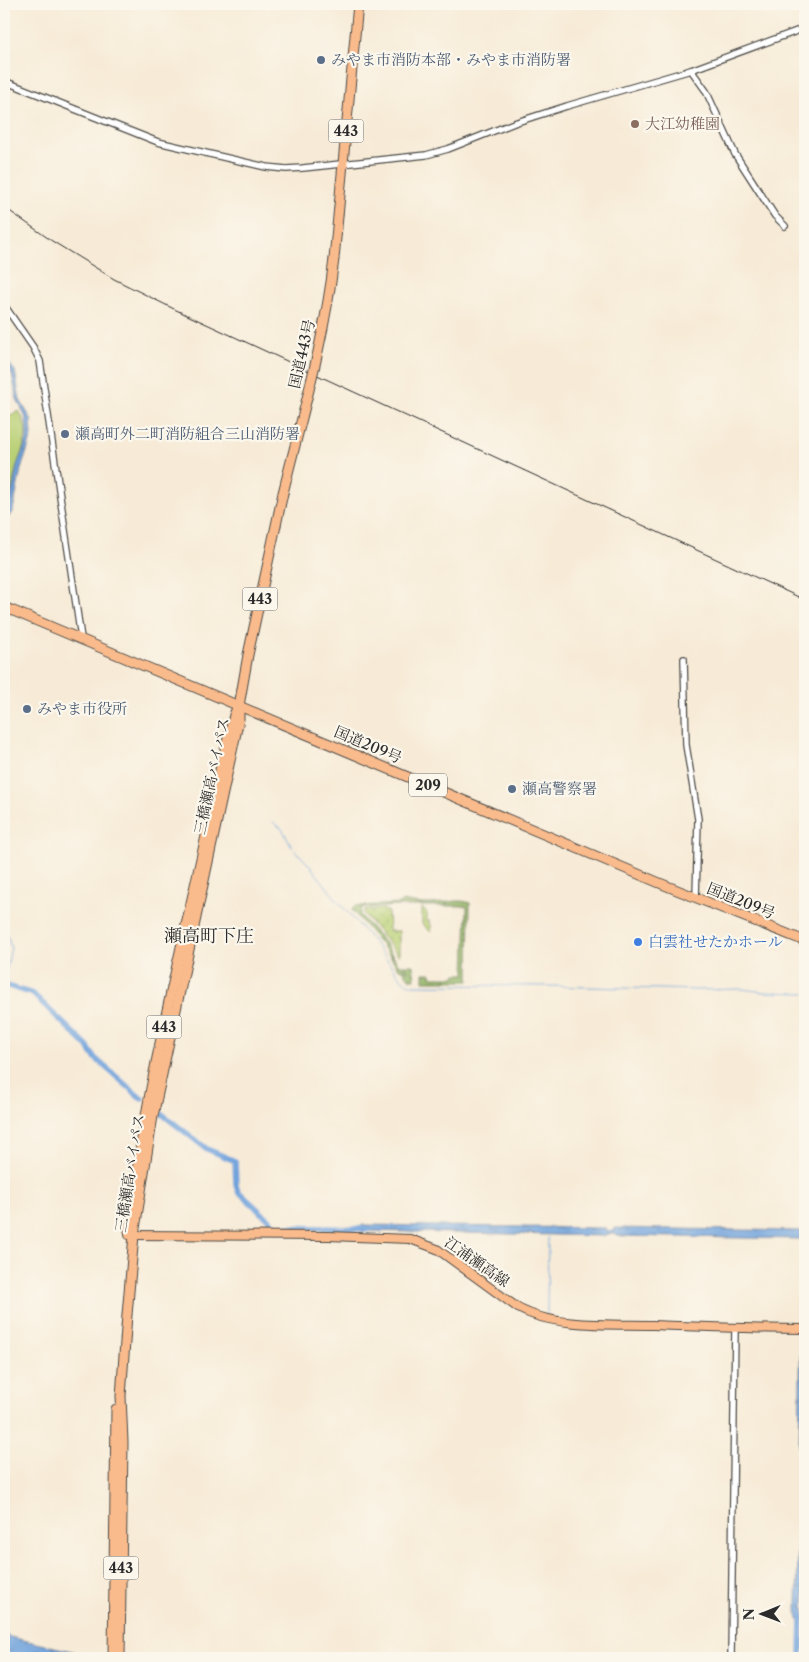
<svg xmlns="http://www.w3.org/2000/svg" width="809" height="1662" font-family="'Libre Caslon Text','Noto Serif JP',serif">
<style>
.green{fill:#b9d075;stroke:#727e50}
.forest{fill:url(#forest-firs);stroke:#5e6e48}
.garden{fill:url(#garden-dots);stroke:#727e50}
.water{fill:url(#water-ripples);stroke:#4e6784}
.lines{fill:none;stroke-linecap:round;stroke-linejoin:round}
.stream{stroke:#71a3dc;stroke-width:1}
.canal{stroke:#71a3dc;stroke-width:5.5}
.minor-casing{stroke:#4a4845;stroke-width:8}
.major-casing{stroke:#4a4845;stroke-width:10}
.highway-casing{stroke:#4a4845;stroke-width:11}
.minor{stroke:#fff;stroke-width:5.5}
.major{stroke:#fabb8c;stroke-width:8}
.highway{stroke:#fabb8c;stroke-width:9}
.rail{stroke:#2b2b2b;stroke-width:1}
.highway-bridge-casing{stroke:#4a4845;stroke-width:11;stroke-linecap:butt}
.highway-bridge{stroke:#fabb8c;stroke-width:9}
.service-dot{fill:#5c6f8a;stroke:#fbf7ec;stroke-width:2}
.education-dot{fill:#8d6e63;stroke:#fbf7ec;stroke-width:2}
.shop-dot{fill:#3f7fe0;stroke:#fbf7ec;stroke-width:2}
.labels{text-anchor:middle;stroke-width:4.5;stroke-linejoin:round;paint-order:stroke}
.shield{fill:#fbf7ec;stroke:#696865;stroke-width:1}
.shield-label{font-size:14px;font-weight:bold;fill:#2b2b2b}
.service-label{font-size:15px;fill:#4e5e75;stroke:#fbf7ec;text-anchor:start}
.education-label{font-size:15px;fill:#785e54;stroke:#fbf7ec;text-anchor:start}
.street-label{font-size:15px;fill:#2b2b2b;stroke:#fbf7ec}
.shop-label{font-size:15px;fill:#366cbe;stroke:#fbf7ec;text-anchor:start}
.quarter-label{font-size:18px;fill:#2b2b2b;stroke:#fbf7ec}
</style>
<defs>
<pattern id="forest-firs" width="22" height="20" patternUnits="userSpaceOnUse" patternTransform="scale(1.25)"><rect width="22" height="20" fill="#92b266"/><path d="M5 1l3.5 6h-7zM16 11l3.5 6h-7z" fill="#779154"/></pattern>
<pattern id="garden-dots" width="8" height="8" patternUnits="userSpaceOnUse" patternTransform="scale(1.25)"><rect width="8" height="8" fill="#b9d075"/><path d="M2 2h.1M6 6h.1" fill="none" stroke="#9fb365" stroke-width="1.8" stroke-linecap="round"/></pattern>
<pattern id="water-ripples" width="26" height="14" patternUnits="userSpaceOnUse" patternTransform="scale(1.25)"><rect width="26" height="14" fill="#71a3dc"/><path d="M2 4q2-2 4 0t4 0M15 11q2-2 4 0t4 0" fill="none" stroke="#5d85b3"/></pattern>
</defs>
<rect width="100%" height="100%" fill="#fbf7ec"/>
<filter id="ink" filterUnits="userSpaceOnUse"><feTurbulence type="fractalNoise" baseFrequency=".02" numOctaves="2"/><feDisplacementMap in="SourceGraphic" scale="10" xChannelSelector="R" yChannelSelector="G"/><feConvolveMatrix kernelMatrix="1 2 1 2 8 2 1 2 1" color-interpolation-filters="sRGB"/></filter>
<filter id="wash" filterUnits="userSpaceOnUse"><feTurbulence type="fractalNoise" baseFrequency=".0096" numOctaves="4" result="noise"/><feDisplacementMap in="SourceGraphic" scale="20" xChannelSelector="R" yChannelSelector="G"/><feGaussianBlur stdDeviation="1.12" result="paint"/><feColorMatrix in="noise" values="0 0 0 0 0 0 0 0 0 0 0 0 0 0 0 0 0 1.4 0 .05"/><feComposite in="paint" operator="in"/></filter>
<g filter="url(#wash)">
<rect width="100%" height="100%" fill="#f7ebd7"/>
<g class="green">
<path d="M19,411c14,23 3,36 -3,59 -3,10 -4,21 -7,31l-4,1 -1,2v-86z"/>
<path d="M422,908l5,5v8h3l2,10h-2l-8,-7z"/>
</g>
<path class="forest" d="M402,901c9,2 19,3 28,3 13,0 28,-6 40,-1l-1,78h-45v-8h7l1,4h23l1,-3h9l2,-67 -2,-1h-65l-37,2 -2,2 -1,5 24,27 15,23h14l2,14h-5l-7,-9 -4,-1 -14,-20 -33,-39 1,-3 3,-1 43,-2z"/>
<path class="garden" d="M384,909l2,2h2l1,20h10v25l-36,-43 2,-3z"/>
<g class="water">
<path d="M4,357l11,14 5,29 11,19 1,17 -11,33 -8,41 -9,15v-8l6,-12 7,-40 10,-25v-15l-1,-4 1,-1 -10,-21 -5,-25 -8,-14z"/>
<path d="M362,1225l244,3v2l9,1v-3l190,3v335l-1,53 -6,1 -1,-10 5,-371 -186,-3 -1,-2h-9l-2,2 -239,-5 -3,1z"/>
<path d="M4,1632l6,5 93,21h-99z"/>
</g>
<g class="lines">
<g class="stream">
<path d="M273,822l9,7 11,19 18,19 25,32 37,42 30,40 9,4 139,1 145,4 46,-1 22,3 41,1"/>
<path d="M4,924l7,24 -6,29 3,9"/>
<path d="M547,1314l1,-76"/>
</g>
<g class="canal">
<path d="M8,986l25,8 54,52 8,12 47,41"/>
<path d="M162,1114l45,35 28,12 1,23 2,7 39,36 92,2"/>
<path d="M801,1658l1,-44"/>
</g>
</g>
</g>
<g filter="url(#ink)">
<g class="lines">
<defs>
<g id="minor">
<path d="M691,70l15,21 29,63 40,62 10,10"/>
<path d="M4,81l154,61 108,25 20,2 17,-1 123,-13 22,-6 66,-26 53,-17 124,-36 114,-42"/>
<path d="M4,305l29,42 7,14 41,277"/>
<path d="M684,659l2,86 12,74 -2,79"/>
<path d="M731,1658l4,-331"/>
</g>
<path id="major" d="M129,1235l199,1 82,3 27,10 81,59c36,20 93,16 135,17 50,2 101,4 152,4"/>
<g id="highway">
<path d="M334,259l24,-255"/>
<path d="M4,607l658,277 143,57"/>
<path d="M129,1231c17,-156 60,-307 91,-461l14,-55 3,-7"/>
<path d="M113,1658l3,-249"/>
<path d="M120,1658l3,-216 -2,-46 6,-81 7,-80 19,-119 86,-397v-13l9,-51 35,-162"/>
</g>
</defs>
<use href="#minor" class="minor-casing"/>
<use href="#major" class="major-casing"/>
<use href="#highway" class="highway-casing"/>
<use href="#minor" class="minor"/>
<use href="#major" class="major"/>
<use href="#highway" class="highway"/>
<path class="rail" d="M4,207l48,34 62,38 60,30 631,291"/>
<defs>
<path id="highway-bridge" d="M283,493c19,-77 42,-155 51,-234"/>
</defs>
<use href="#highway-bridge" class="highway-bridge-casing"/>
<use href="#highway-bridge" class="highway-bridge"/>
</g>
</g>
<g class="service-dot">
<circle cx="321" cy="60" r="5"/>
<circle cx="65" cy="434" r="5"/>
<circle cx="27" cy="709" r="5"/>
<circle cx="512" cy="789" r="5"/>
</g>
<circle class="education-dot" cx="635" cy="124" r="5"/>
<circle class="shop-dot" cx="638" cy="942" r="5"/>
<g class="labels">
<g class="shield">
<rect x="328.5" y="119.5" width="35" height="23" rx="4"/>
<rect x="242.5" y="587.5" width="35" height="23" rx="4"/>
<rect x="409" y="773.5" width="38" height="23" rx="4"/>
<rect x="146.5" y="1015.5" width="35" height="23" rx="4"/>
<rect x="103.5" y="1556.5" width="35" height="23" rx="4"/>
</g>
<g class="shield-label">
<text x="346" y="136">443</text>
<text x="260" y="604">443</text>
<text x="428" y="790">209</text>
<text x="164" y="1032">443</text>
<text x="121" y="1573">443</text>
</g>
<g class="service-label">
<text x="331" y="65">みやま市消防本部・みやま市消防署</text>
<text x="75" y="439">瀬高町外二町消防組合三山消防署</text>
<text x="37" y="714">みやま市役所</text>
<text x="522" y="794">瀬高警察署</text>
</g>
<g class="education-label">
<text x="645" y="129">大江幼稚園</text>
</g>
<g class="street-label">
<text transform="translate(302 354) rotate(-77)" y="5">国道443号</text>
<text transform="translate(368 745) rotate(23)" y="5">国道209号</text>
<text transform="translate(212 776) rotate(-78)" y="5">三橋瀬高バイパス</text>
<text transform="translate(741 901) rotate(22)" y="5">国道209号</text>
<text transform="translate(130 1173) rotate(-81)" y="5">三橋瀬高バイパス</text>
<text transform="translate(477 1262) rotate(35)" y="5">江浦瀬高線</text>
</g>
<g class="shop-label">
<text x="648" y="947">白雲社せたかホール</text>
</g>
<g class="quarter-label">
<text x="209" y="942">瀬高町下庄</text>
</g>
</g>
<rect width="809" height="1662" fill="none" stroke="#fbf7ec" stroke-width="20"/>
<g transform="translate(762 1614) rotate(269)" stroke="#fbf7ec" stroke-width="4" paint-order="stroke">
<path d="M0-4L9 19L0 12L-9 19Z" fill="#2b2b2b"/>
<text y="-8" font-size="14" font-weight="bold" text-anchor="middle" fill="#2b2b2b">N</text>
</g>
</svg>
